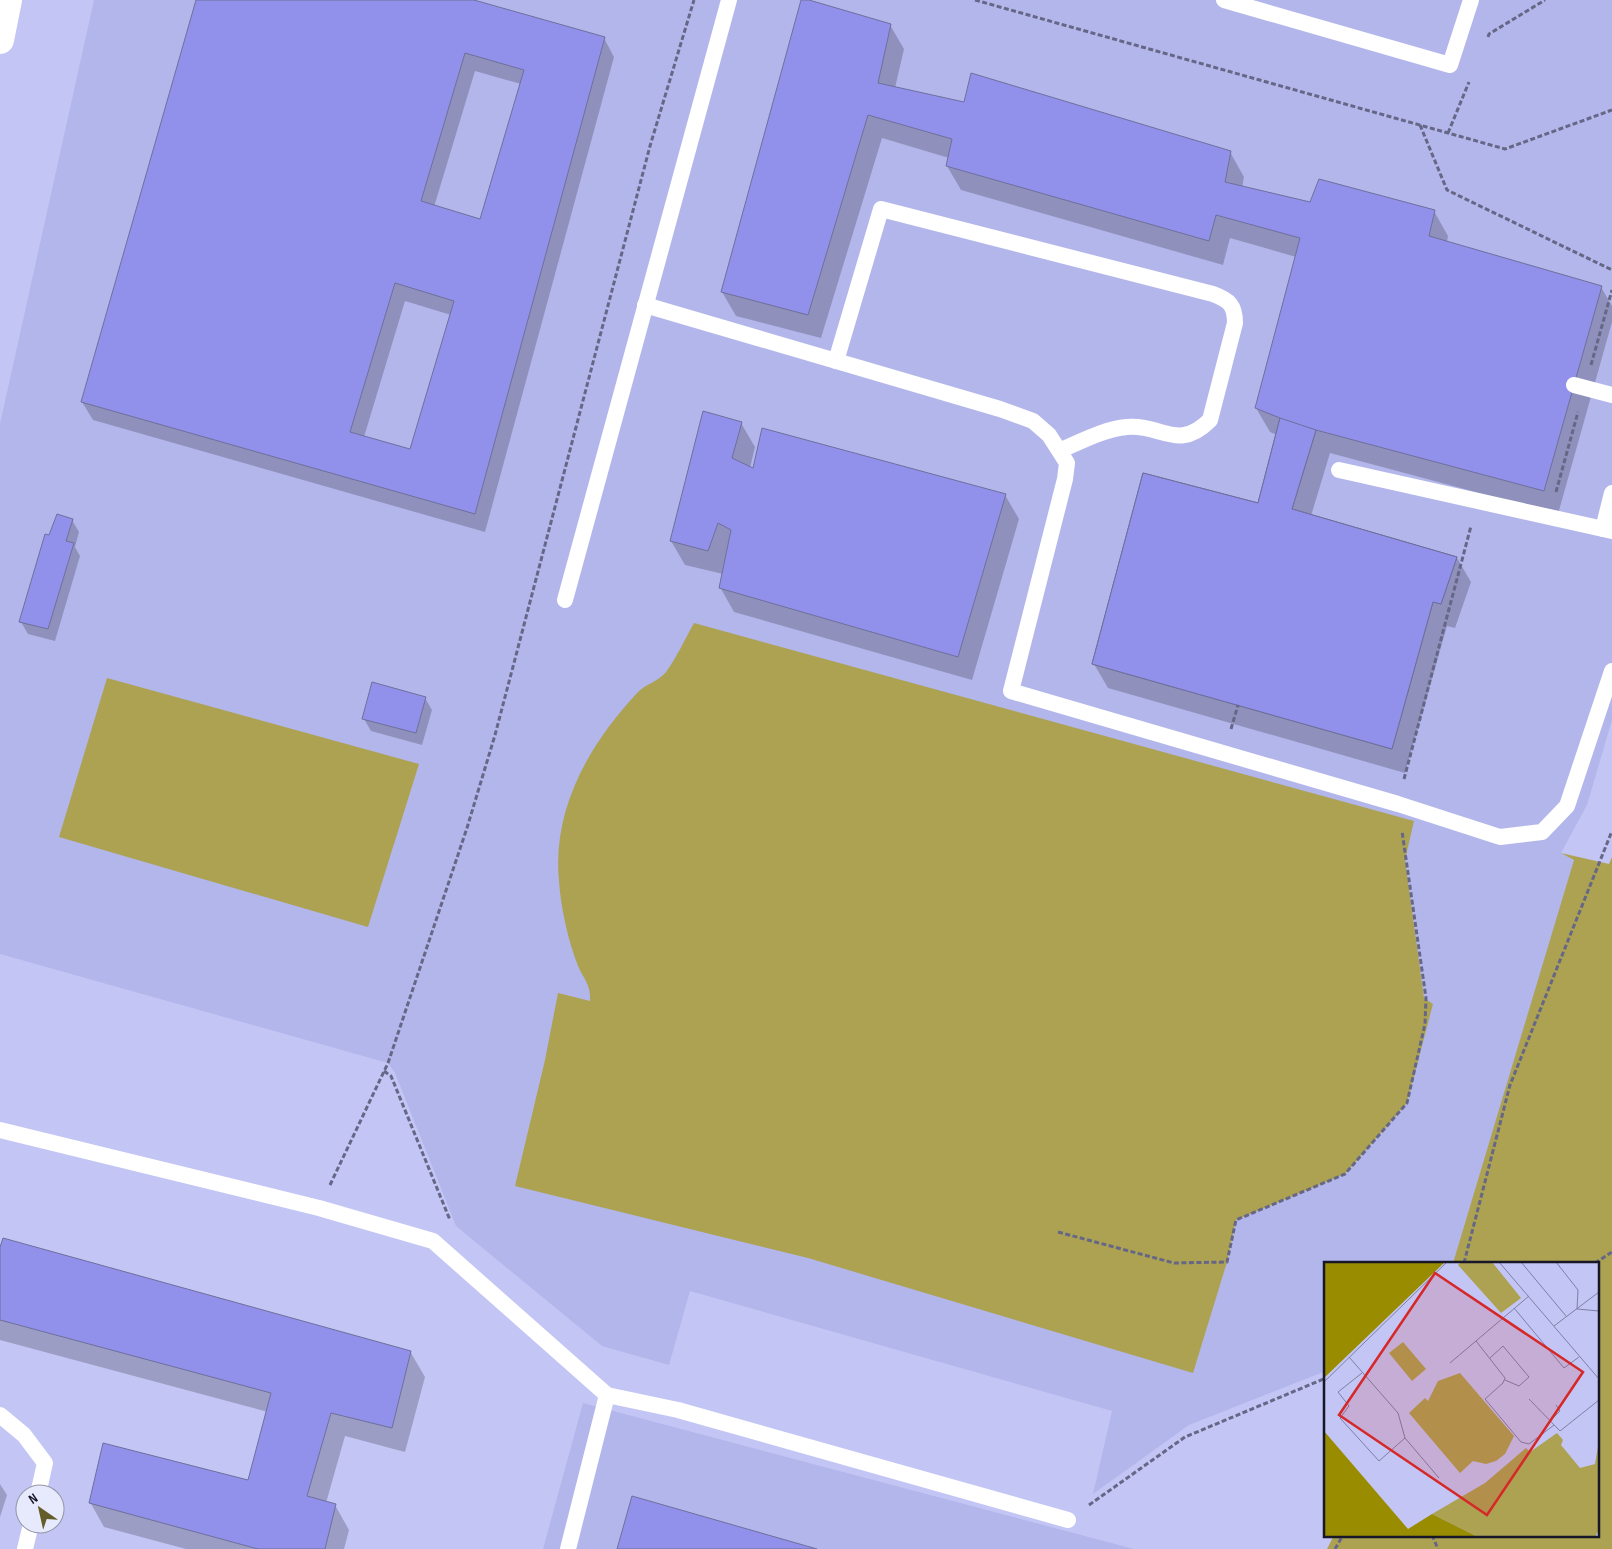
<svg xmlns="http://www.w3.org/2000/svg" width="1612" height="1549" font-family="'Sofia Sans Condensed',sans-serif">
<style>
.built{fill:#b3b6eb}
.grass{fill:#aca251}
.shadow{fill:#0003;fill-rule:evenodd}
.building{fill:#9191ec;stroke:#6e6f9b;fill-rule:evenodd}
.lines{fill:none;stroke-linecap:round;stroke-linejoin:round}
.path{stroke:#666787;stroke-width:3;stroke-dasharray:5 2.5;stroke-linecap:butt}
.lane{stroke:#fff;stroke-width:16}
.street{stroke:#fff;stroke-width:28}
.inset-road{fill:none;stroke:#7e7fa3;stroke-width:1}
.view{fill:#d62828;fill-opacity:0.15;stroke:#d62828;stroke-width:2.5}
.inset-edge{fill:none;stroke:#171728;stroke-width:2.5}
</style>
<rect width="100%" height="100%" fill="#c3c5f5"/>
<g class="built">
<path d="M94,0h1518v720l-25,85 -26,48 14,7 -122,403h-127v108l-137,54 -96,69 19,-83 -422,-120 -21,74 -67,-19 -146,-120 -61,-153 -7,-10 -388,-109v-530z"/>
<path d="M583,1403l551,146h-591z"/>
</g>
<g class="grass">
<path d="M694,623l720,198 -9,39 19,138 9,6 -26,99 -62,71 -109,46 -9,42 -34,111 -385,-115 -293,-72 30,-126 13,-67 32,8c1,-17 -6,-21 -12,-35 -10,-26 -17,-57 -19,-85 -7,-73 31,-138 79,-189 8,-8 21,-11 28,-20 11,-15 19,-33 28,-49z"/>
<path d="M107,678l312,86 -51,163 -309,-90z"/>
<path d="M1561,853l48,11 3,-7v692h-285l7,-14h264v-272h-145l121,-403z"/>
</g>
<g class="shadow">
<path d="M197,0h272l135,38 10,19 -129,475 -392,-112 -11,-18zM475,71l46,13 -41,137 -46,-14zM405,301l46,14 -41,136 -46,-14z"/>
<path d="M802,0l88,25 14,24 -9,39 70,16 265,48 14,25 -2,11 69,16 123,7 14,25 -1,6 154,45 11,19v16l-54,192 -228,-61 -19,63 146,42 14,24 -16,46 -8,-2 -42,147 -297,-85 -14,-24 165,-159 18,-70 -7,-3 -14,-24 40,-151 -66,-19 -7,27 -262,-75 -14,-24 2,-8 -67,-20 -61,200 -85,-22 -14,-24z"/>
<path d="M741,423l14,24 -5,21 255,27 14,24 -47,161 -238,-68 -14,-25 3,-13 -38,-9 -14,-24z"/>
<path d="M72,520l7,12 -4,15 5,9 -25,85 -27,-7 -7,-12 29,-85z"/>
<path d="M425,698l7,12 -10,35 -51,-14 -7,-12z"/>
<path d="M0,1251l411,102 14,24 -20,75 -60,-16 -19,67 9,2 14,25 -5,19h-158l-82,-22 -14,-25 159,-20 19,-70 -268,-72z"/>
<path d="M0,1484l7,11 -7,22z"/>
</g>
<g class="building">
<path d="M196,0h278l131,37 -130,477 -394,-112zM465,53l59,17 -44,149 -59,-18zM395,283l59,18 -44,148 -60,-17z"/>
<path d="M801,0h8l82,24 -13,59 86,19 7,-29 260,78 -6,31 85,20 9,-23 116,31 -6,26 173,50 -58,205 -228,-61 -24,79 165,48 -16,47 -8,-2 -41,147 -300,-85 51,-191 115,30 22,-85 -25,-10 45,-170 -84,-23 -7,26 -263,-75 6,-27 -84,-24 -60,200 -87,-23z"/>
<path d="M703,411l39,11 -10,36 21,10 9,-40 244,66 -48,163 -239,-69 12,-58 -13,-7 -10,28 -38,-10z"/>
<path d="M1280,418l36,12 -24,79 165,48 -16,47 -8,-2 -41,147 -300,-85 51,-191 115,30z"/>
<path d="M57,514l16,5 -7,22 8,2 -26,86 -29,-7 26,-88 4,1z"/>
<path d="M372,682l54,15 -10,36 -54,-14z"/>
<path d="M3,1238l408,113 -19,77 -61,-15 -24,83 29,8 -11,45h-67l-169,-46 14,-60 145,37 23,-87 -271,-73v-73z"/>
<path d="M632,1496l185,53h-200z"/>
</g>
<g class="lines">
<g class="path">
<path d="M975,0l530,149 107,-39"/>
<path d="M1488,37l1,-3 56,-34"/>
<path d="M1420,125l27,65 165,80"/>
<path d="M1448,133l21,-51"/>
<path d="M1591,365l21,-75"/>
<path d="M1556,492l22,-80"/>
<path d="M1231,729l7,-24"/>
<path d="M1404,779l67,-253"/>
<path d="M384,1071l7,5 59,144"/>
<path d="M330,1185l58,-122 79,-235 28,-93 155,-589 44,-146"/>
<path d="M1058,1232l116,31 53,-1 9,-42 109,-46 62,-71 18,-79 1,-26 -24,-167"/>
<path d="M1464,1263l46,-178 102,-254"/>
<path d="M1595,1263l17,-11"/>
<path d="M1089,1505l96,-68 141,-59"/>
<path d="M1432,1535l6,14"/>
<path d="M1335,1549l8,-14"/>
</g>
<g class="lane">
<path d="M1224,0l226,65 21,-65"/>
<path d="M645,305l355,104 33,12 16,14 18,28 -2,16 -54,212 387,113 102,33 42,-5 25,-26 45,-135"/>
<path d="M836,361l45,-152 332,85c16,6 22,11 22,29l-25,97c-32,32 -48,4 -83,7 -23,2 -45,14 -66,23"/>
<path d="M1574,385l38,10"/>
<path d="M1339,470l273,61"/>
<path d="M1603,529l9,-36"/>
<path d="M565,600l164,-600"/>
<path d="M0,1130l319,78 114,33 174,154 71,15 390,110"/>
<path d="M0,1415l24,20 21,28 -7,31"/>
<path d="M25,1549l6,-25"/>
<path d="M568,1549l39,-154"/>
</g>
<path class="street" d="M0,40l8,-40"/>
</g>
<g transform="translate(1324 1262)">
<rect width="275" height="275" fill="#c3c5f5"/>
<path d="M137,0h31l29,36 -20,15 -43,-48zM79,80l23,27 -14,12 -23,-28zM136,111l54,63 -9,18 -9,7 -10,3 -13,-3 -13,12 -51,-60 16,-15 3,3 10,-20zM233,171l6,7 -2,5 19,23 15,-4 4,-23v89l-4,7h-117l-46,-23 53,-31 41,-35 4,4z" fill="#aca251"/>
<path d="M0,0h121l-121,116zM0,169l84,98 24,-15 46,23h-154z" fill="#9a8c01"/>
<path class="inset-road" d="M175,0l100,117M197,0l45,54M232,0l22,28 -1,19 22,2M190,46l50,60 15,-11M230,64l45,-34M152,79l29,37 -2,5 -18,16 36,43 8,2 25,-19M25,95l49,56 7,25 34,40M166,96l13,-12 26,31 -10,9 -14,-6M126,101l79,-67M38,111l-24,19 11,14 -9,12 39,43 26,-23M0,120l123,-120M205,137l31,32 39,-31M226,159l10,-10 -4,-6"/>
<path class="view" d="M111,11l148,99 -96,143 -148,-100z"/>
<rect width="275" height="275" class="inset-edge"/>
</g>
<g transform="translate(40 1509) rotate(326)"><circle r="24" fill="#e7e9fd" stroke="#9495a8"/>
<path d="M0-4L9 19L0 12L-9 19Z" fill="#635d29"/>
<text y="-8" font-size="14" font-weight="bold" text-anchor="middle" fill="#171728">N</text>
</g>
</svg>
